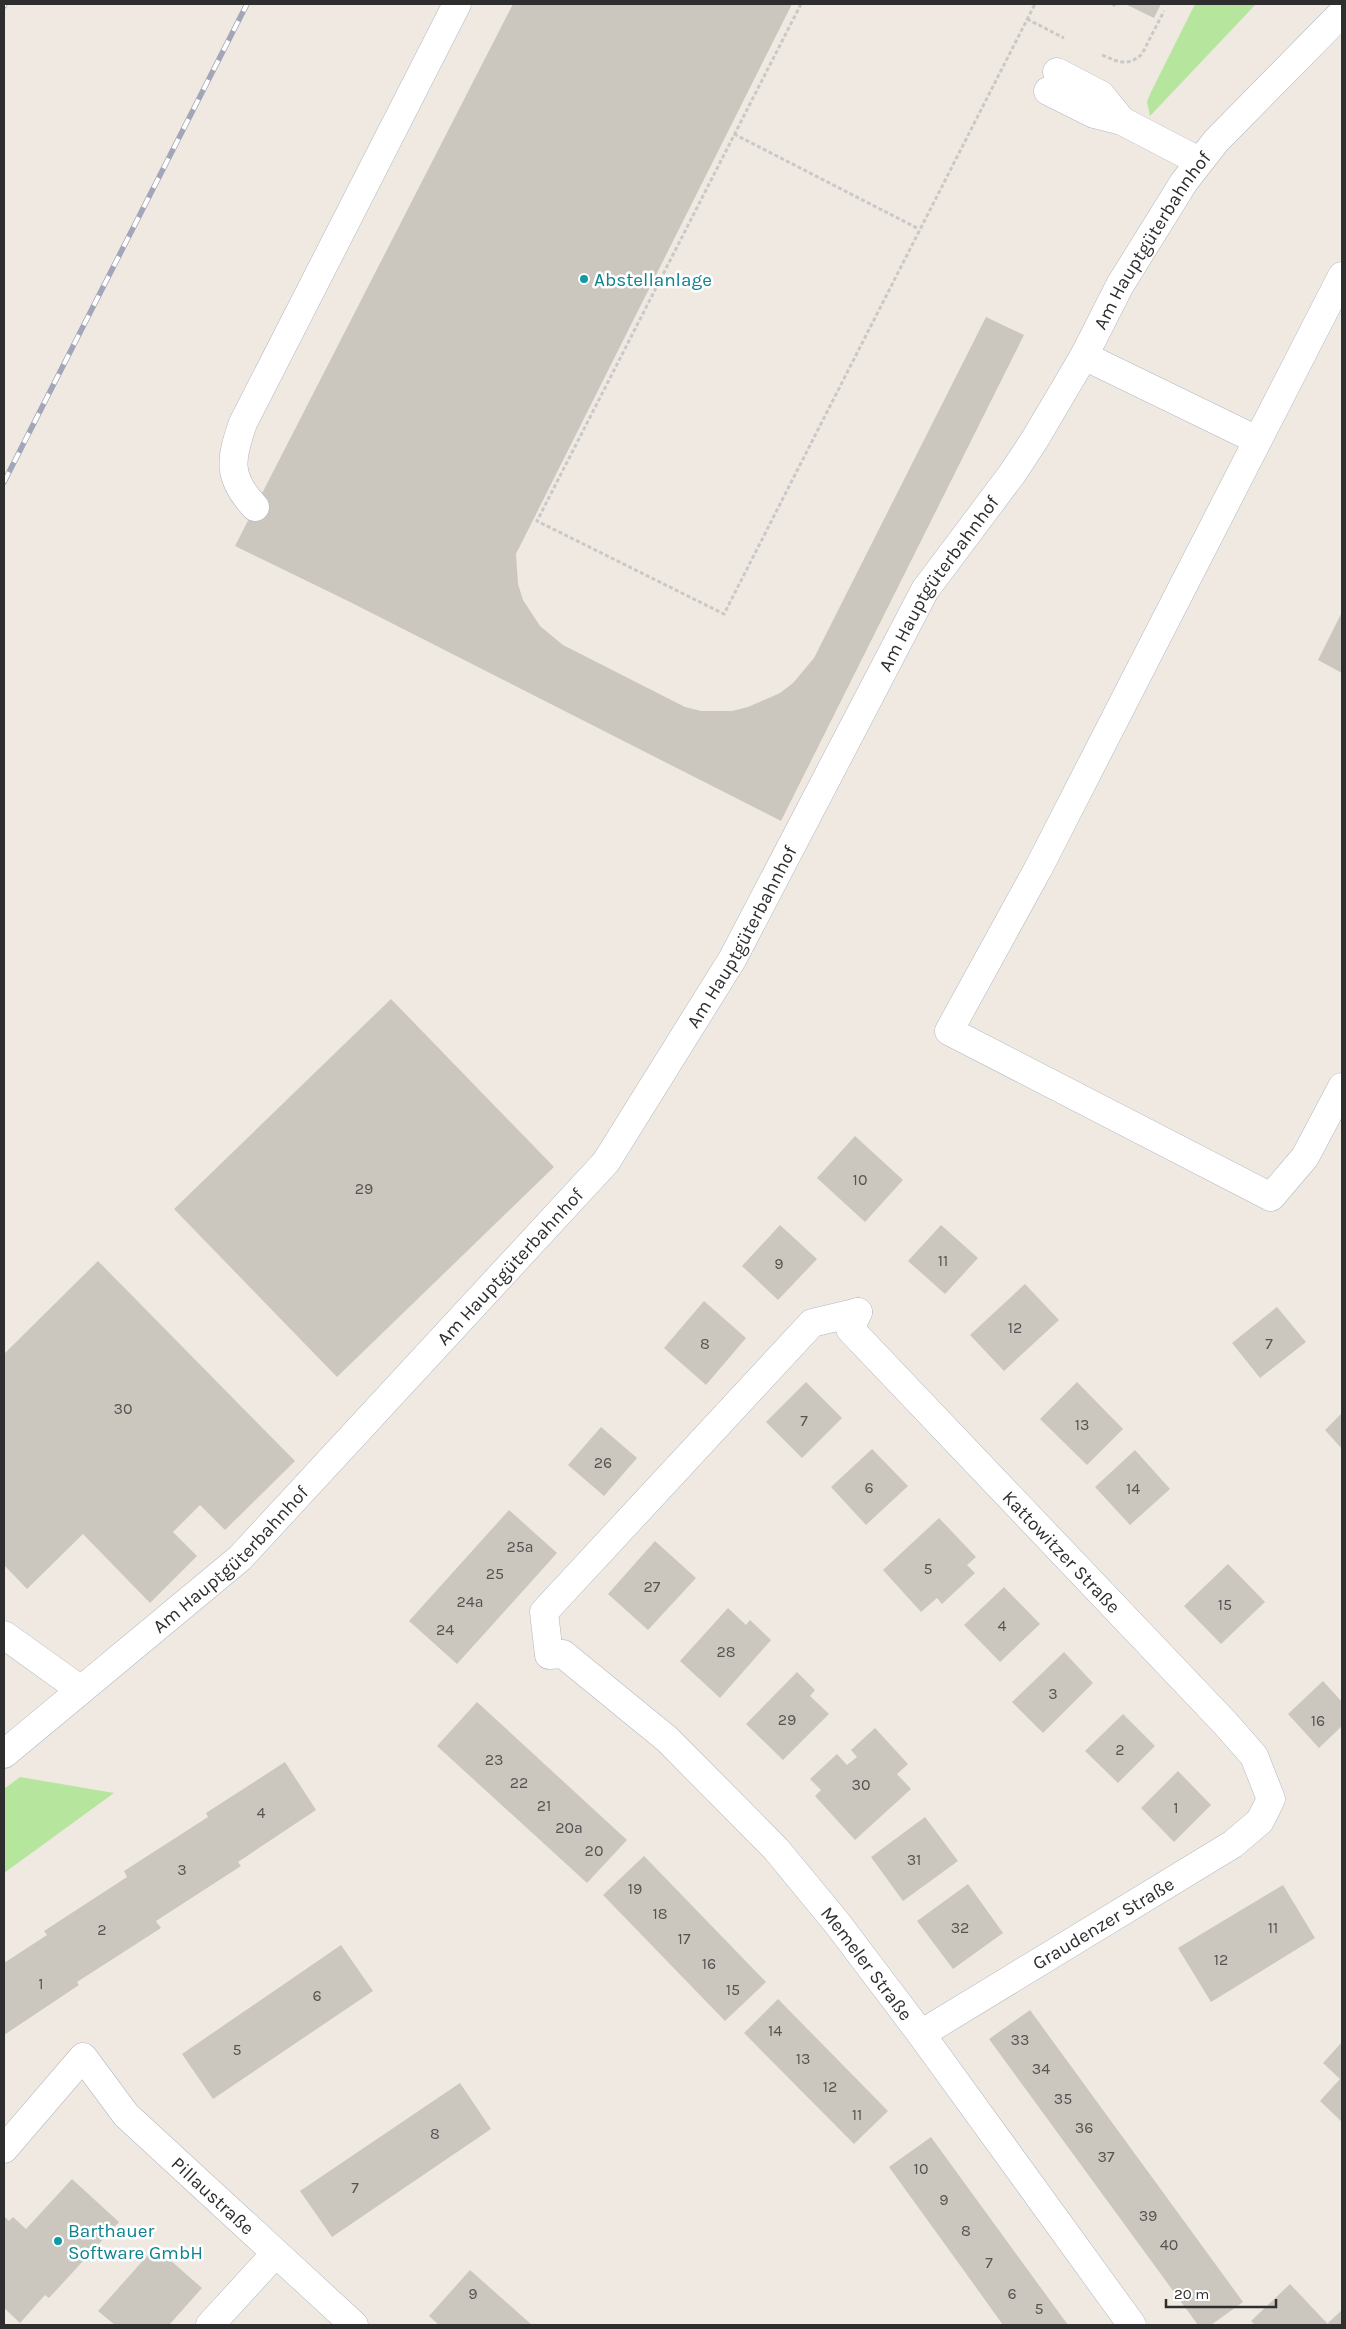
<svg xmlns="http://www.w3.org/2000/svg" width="1346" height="2329" font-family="Karla,sans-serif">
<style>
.green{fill:#b6e59e}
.building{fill:#cbc7bf}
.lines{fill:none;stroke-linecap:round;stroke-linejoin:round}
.minor-casing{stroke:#b4b7c1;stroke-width:29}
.path{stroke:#c9c9c9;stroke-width:3;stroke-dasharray:4 2.5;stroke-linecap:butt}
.minor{stroke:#fff;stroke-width:28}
.rail-casing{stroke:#a3a6b8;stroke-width:5.5}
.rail{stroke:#fff;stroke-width:4;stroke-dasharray:11;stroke-linecap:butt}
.culture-dot{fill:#0f9aa8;stroke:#fff;stroke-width:2}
.labels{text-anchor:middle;stroke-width:5;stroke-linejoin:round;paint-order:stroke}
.number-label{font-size:16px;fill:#555452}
.street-label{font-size:19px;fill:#2e2e2e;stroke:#fff}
.culture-label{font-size:19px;fill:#0d838f;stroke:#fff;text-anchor:start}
</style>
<rect width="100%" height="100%" fill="#efe9e1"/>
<g class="green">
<path d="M1195,4h61l-106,112 -3,-14 4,-10z"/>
<path d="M20,1777l94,16 -110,80v-84z"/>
</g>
<g class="building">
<path d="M513,4h279l-276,550 2,30 5,16 17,26 23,19 122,62 16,4h31l16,-4 32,-14 13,-10 21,-25 172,-341 38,18 -243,486 -431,-219 -115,-56z"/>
<path d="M1125,4h36l-7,14z"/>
<path d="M1342,612v61l-24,-13z"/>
<path d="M391,999l163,168 -217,210 -163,-168z"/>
<path d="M855,1136l48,44 -38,42 -48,-44z"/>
<path d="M780,1225l37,34 -39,41 -36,-34z"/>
<path d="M941,1225l37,33 -33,36 -37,-33z"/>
<path d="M98,1261l197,200 -70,69 -25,-25 -27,27 24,24 -47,47 -67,-69 -56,55 -23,-24v-211z"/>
<path d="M1025,1284l34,36 -55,51 -34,-36z"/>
<path d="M704,1301l42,37 -40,47 -42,-37z"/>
<path d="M1277,1307l29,35 -46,36 -28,-35z"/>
<path d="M806,1382l36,36 -40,40 -36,-36z"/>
<path d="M1077,1382l46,47 -36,36 -47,-46z"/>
<path d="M1342,1413v36l-17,-19z"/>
<path d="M601,1427l36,31 -33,38 -36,-31z"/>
<path d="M872,1449l36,37 -42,39 -35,-38z"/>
<path d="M1135,1450l35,39 -40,36 -35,-38z"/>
<path d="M509,1510l48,43 -100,111 -48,-43z"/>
<path d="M939,1518l37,39 -9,8 8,8 -33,31 -5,-6 -16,14 -38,-42z"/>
<path d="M655,1541l41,37 -48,52 -40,-36z"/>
<path d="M1228,1564l37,38 -44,42 -37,-38z"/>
<path d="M1004,1587l36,37 -40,38 -36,-37z"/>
<path d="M728,1608l18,17 4,-5 21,20 -51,58 -40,-37z"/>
<path d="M1064,1652l29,31 -50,50 -31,-31z"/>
<path d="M797,1672l18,18 -5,6 19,18 -46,46 -37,-36z"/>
<path d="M1323,1681l19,21v24l-23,22 -31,-34z"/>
<path d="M477,1702l150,138 -40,43 -150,-137z"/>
<path d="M1123,1714l32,32 -37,37 -33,-32z"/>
<path d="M875,1728l33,36 -11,10 14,15 -56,51 -40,-44 6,-6 -11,-11 27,-25 10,11 10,-8 -6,-7z"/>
<path d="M285,1762l31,48 -78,52 3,4 -85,55 5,7 -84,54 2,3 -75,50v-72l43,-28 -3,-4 83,-54 -3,-6 84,-54 -2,-4z"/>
<path d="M1178,1771l33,34 -37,37 -33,-34z"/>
<path d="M925,1817l33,44 -55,40 -32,-44z"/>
<path d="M644,1856l122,126 -41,39 -122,-126z"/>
<path d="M968,1884l35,49 -50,36 -36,-48z"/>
<path d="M1283,1885l32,53 -104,64 -33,-54z"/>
<path d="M341,1945l32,46 -160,108 -31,-45z"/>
<path d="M778,1999l110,112 -34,33 -110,-111z"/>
<path d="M1030,2010l213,292 -32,23h-13l-209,-286z"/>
<path d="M1342,2042v80l-22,-21 20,-22 -17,-16z"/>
<path d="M460,2083l31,46 -159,108 -32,-46z"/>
<path d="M931,2137l91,125 46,63h-65l-46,-64 -68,-94z"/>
<path d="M72,2179l47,43 -70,76 -4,-3 -25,28 -16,-15v-92l5,5 4,-4 13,12z"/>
<path d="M155,2247l47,41 -33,37h-54l-17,-14z"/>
<path d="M470,2270l62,55h-93l-10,-9z"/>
<path d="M1290,2284l34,36 5,5h-74l-4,-4z"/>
<path d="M1342,2310v15h-12l-2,-2z"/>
</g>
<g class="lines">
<defs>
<g id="minor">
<path d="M1057,72l44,23 21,26 77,40"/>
<path d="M1048,91l46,23 28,7"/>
<path d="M1342,276l-304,593 -89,162 322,166 34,-40 37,-70"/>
<path d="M1084,356l173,84"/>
<path d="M255,507c-28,-30 -25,-47 -12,-84l214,-419"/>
<path id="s1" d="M858,1312l-46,11 -268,289 5,43 14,-1 104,85 109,110 61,74 84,111 211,291"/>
<path id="s2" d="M858,1312l-8,17 375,394 29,33 17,43 -11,22 -27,23 -312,190"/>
<path d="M4,1635l77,55"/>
<path id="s3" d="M4,1754l236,-196 366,-396 127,-204 192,-368 87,-116 23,-35 49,-83 36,-71 64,-103 32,-41 126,-128"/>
<path id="s4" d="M4,2149l79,-92 43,58 228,210"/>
<path d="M210,2325l65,-71"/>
</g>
</defs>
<use href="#minor" class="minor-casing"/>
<g class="path">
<path d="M801,4l-264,517 187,93 311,-610"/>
<path d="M1112,4l5,2 1,-2"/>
<path d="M1027,19l37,19"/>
<path d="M1102,55c16,7 26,12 40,-1l22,-43"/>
<path d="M734,134l185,95"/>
</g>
<use href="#minor" class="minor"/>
<defs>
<g id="rail">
<path d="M4,6l1,-2"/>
<path d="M4,482l243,-478"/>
</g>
</defs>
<use href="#rail" class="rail-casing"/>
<use href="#rail" class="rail"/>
</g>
<g class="culture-dot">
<circle cx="584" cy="279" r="5"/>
<circle cx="58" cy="2241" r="5"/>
</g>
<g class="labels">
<g class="number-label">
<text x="860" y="1185">10</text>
<text x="364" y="1194">29</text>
<text x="943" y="1266">11</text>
<text x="779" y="1269">9</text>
<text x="1015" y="1333">12</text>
<text x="705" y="1349">8</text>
<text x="1269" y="1349">7</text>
<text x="123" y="1414">30</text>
<text x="804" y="1426">7</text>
<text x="1082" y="1430">13</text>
<text x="603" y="1468">26</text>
<text x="869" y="1493">6</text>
<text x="1133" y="1494">14</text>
<text x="520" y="1552">25a</text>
<text x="928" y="1574">5</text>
<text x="495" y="1579">25</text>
<text x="652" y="1592">27</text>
<text x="470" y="1607">24a</text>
<text x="1225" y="1610">15</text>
<text x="1002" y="1631">4</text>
<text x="445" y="1635">24</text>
<text x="726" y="1657">28</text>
<text x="1053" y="1699">3</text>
<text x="787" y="1725">29</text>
<text x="1318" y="1726">16</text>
<text x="1120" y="1755">2</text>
<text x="494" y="1765">23</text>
<text x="519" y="1788">22</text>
<text x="861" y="1790">30</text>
<text x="544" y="1811">21</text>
<text x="1176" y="1813">1</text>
<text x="261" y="1818">4</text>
<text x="569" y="1833">20a</text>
<text x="594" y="1856">20</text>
<text x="914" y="1865">31</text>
<text x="182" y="1875">3</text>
<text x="635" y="1894">19</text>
<text x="660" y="1919">18</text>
<text x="960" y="1933">32</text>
<text x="1273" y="1933">11</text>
<text x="102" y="1935">2</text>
<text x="684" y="1944">17</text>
<text x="1221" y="1965">12</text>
<text x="709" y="1969">16</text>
<text x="41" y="1989">1</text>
<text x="733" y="1995">15</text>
<text x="317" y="2001">6</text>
<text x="775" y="2036">14</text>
<text x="1020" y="2045">33</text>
<text x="237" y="2055">5</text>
<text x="803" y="2064">13</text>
<text x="1041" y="2074">34</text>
<text x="830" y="2092">12</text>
<text x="1063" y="2104">35</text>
<text x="857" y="2120">11</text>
<text x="1084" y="2133">36</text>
<text x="435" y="2139">8</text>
<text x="1106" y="2162">37</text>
<text x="921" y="2174">10</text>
<text x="355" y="2193">7</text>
<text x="944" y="2205">9</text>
<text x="1148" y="2221">39</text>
<text x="966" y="2236">8</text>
<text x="1169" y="2250">40</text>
<text x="989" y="2268">7</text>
<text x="473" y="2299">9</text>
<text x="1012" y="2299">6</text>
<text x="1039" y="2314">5</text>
</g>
<g class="street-label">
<text dy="7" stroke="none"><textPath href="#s3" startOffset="1919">Am Hauptgüterbahnhof</textPath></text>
<text dy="7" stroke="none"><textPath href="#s3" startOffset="1514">Am Hauptgüterbahnhof</textPath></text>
<text dy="7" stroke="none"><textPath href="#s3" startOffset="1109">Am Hauptgüterbahnhof</textPath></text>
<text dy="7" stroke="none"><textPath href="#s3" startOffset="704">Am Hauptgüterbahnhof</textPath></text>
<text dy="7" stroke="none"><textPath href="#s2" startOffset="326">Kattowitzer Straße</textPath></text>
<text dy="7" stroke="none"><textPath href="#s3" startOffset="299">Am Hauptgüterbahnhof</textPath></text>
<text transform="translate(1103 1923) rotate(-31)" y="7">Graudenzer Straße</text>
<text dy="7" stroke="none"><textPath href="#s1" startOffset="934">Memeler Straße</textPath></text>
<text dy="7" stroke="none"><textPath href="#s4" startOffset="312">Pillaustraße</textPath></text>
</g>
<g class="culture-label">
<text x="594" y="286">Abstellanlage</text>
<text x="68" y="2237">Barthauer<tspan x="68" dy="22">Software GmbH</tspan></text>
</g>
</g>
<rect width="1346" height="2329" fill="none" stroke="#2e2e2e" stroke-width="10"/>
<path d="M1166 2299v8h110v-8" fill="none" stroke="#2e2e2e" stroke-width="2.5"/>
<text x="1174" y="2299" font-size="15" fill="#2e2e2e" stroke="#ffffff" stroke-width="4" paint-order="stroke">20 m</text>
</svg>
